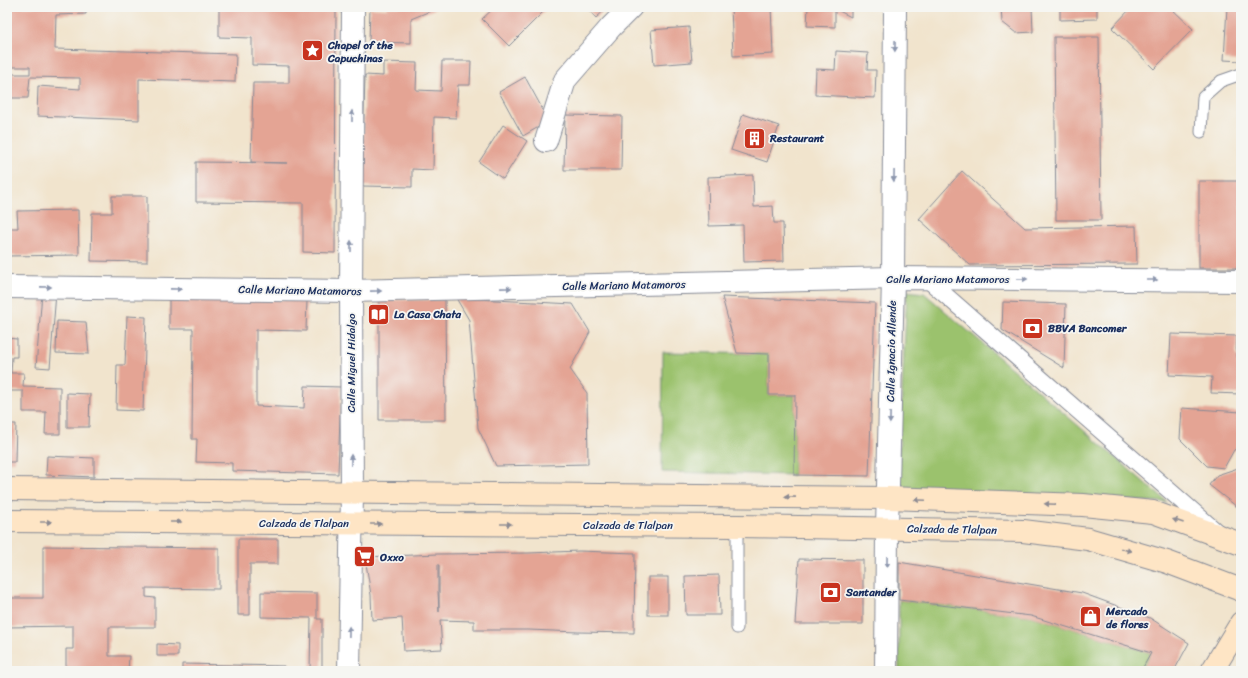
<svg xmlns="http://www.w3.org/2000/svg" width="1248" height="678" font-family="Sriracha,sans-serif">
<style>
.green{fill:#9bc26d;stroke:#5b7866}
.building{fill:#e4a494;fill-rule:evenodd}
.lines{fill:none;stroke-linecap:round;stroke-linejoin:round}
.service-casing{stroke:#868a96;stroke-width:13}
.pedestrian-casing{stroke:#868a96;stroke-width:18}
.minor-casing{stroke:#868a96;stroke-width:24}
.secondary-casing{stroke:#868a96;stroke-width:24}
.service{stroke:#fff;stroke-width:11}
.pedestrian{stroke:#fff;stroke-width:16}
.minor{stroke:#fff;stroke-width:22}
.secondary{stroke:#fee5c5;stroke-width:22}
.oneway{fill:#8d97ae}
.oneway2{fill:#8c8a92}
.labels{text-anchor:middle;stroke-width:3.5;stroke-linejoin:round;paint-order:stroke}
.poi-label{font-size:11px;font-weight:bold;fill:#1b2f5e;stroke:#f6f6f2;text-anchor:start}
.street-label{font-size:11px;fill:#1b2f5e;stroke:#f6f6f2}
</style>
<rect width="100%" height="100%" fill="#f6f6f2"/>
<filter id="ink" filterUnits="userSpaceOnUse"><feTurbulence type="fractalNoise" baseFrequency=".025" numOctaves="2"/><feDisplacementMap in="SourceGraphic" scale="8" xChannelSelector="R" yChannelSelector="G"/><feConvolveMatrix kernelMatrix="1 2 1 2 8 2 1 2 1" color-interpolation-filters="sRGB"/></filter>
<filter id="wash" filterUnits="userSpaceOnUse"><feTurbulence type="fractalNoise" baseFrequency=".012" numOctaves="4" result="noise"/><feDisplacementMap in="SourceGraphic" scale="16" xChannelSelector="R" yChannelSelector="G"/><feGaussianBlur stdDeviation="0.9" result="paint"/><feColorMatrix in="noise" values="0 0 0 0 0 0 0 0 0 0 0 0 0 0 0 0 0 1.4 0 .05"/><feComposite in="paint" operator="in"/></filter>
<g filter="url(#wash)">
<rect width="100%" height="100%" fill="#f1e4cd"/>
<g class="green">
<path d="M907,291l17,2 243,209 -270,-9z"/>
<path d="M663,352l106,2v41h26l-1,80 -132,-3z"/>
<path d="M899,600l132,16 120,37 -10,18h-242z"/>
</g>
<g id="blocks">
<g class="building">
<path d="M7,7h79v7l-30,1 -1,34 181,5 -1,28 -96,-3v41l-102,-4 1,-30 42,3v-11l-50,-1 -2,21h-21v-24h23v-7h-23z"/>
<path d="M219,7h117l-1,246 -32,-1v-49l-107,-1v-40l91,1 -36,-1 2,-79h36v-17l-37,-1v-27l-33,-1z"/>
<path d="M387,7h48v2l-24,10v24l-42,-1 1,-34 17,1z"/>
<path d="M495,7h53l-39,39 -27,-27z"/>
<path d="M586,7h22l-12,11z"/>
<path d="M731,7h40l2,47 -40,2z"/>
<path d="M808,7h43v10l-16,-8v18l-28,-1z"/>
<path d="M1001,7h31l1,25 -17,1 -14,-11z"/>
<path d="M1060,7h37v12l-37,1z"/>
<path d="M1132,7h38l23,22 -39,40 -42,-41z"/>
<path d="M1227,7h14v54l-17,-1z"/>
<path d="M689,27l3,35 -38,3 -3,-35z"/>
<path d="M1054,37h45l2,183h-45z"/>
<path d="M836,51l32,2 -1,17h9l-1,28 -60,-3 1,-26 19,1z"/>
<path d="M442,61h29l-1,24h-12l-2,33 -22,-1 -1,53 -21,-1v18l-50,-1 3,-111 18,1v-14l34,1 -1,27 25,1z"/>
<path d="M525,77l24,44 -26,15 -24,-44z"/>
<path d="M743,114l36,12 -12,36 -36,-12z"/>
<path d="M565,115l57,1 -1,54h-57z"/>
<path d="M503,125l24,16 -24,38 -24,-17z"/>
<rect x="7" y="168" width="2" height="37"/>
<path d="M962,171l63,57 111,-2 1,38 -167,1 -51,-46z"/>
<path d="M753,175l1,32 19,-1 1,17h9l1,38 -40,1 -1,-37 -34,1 -1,-49z"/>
<rect x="1199" y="181" width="42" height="87"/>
<path d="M112,196h35v66l-56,-1 1,-48h20z"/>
<path d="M78,210l1,45 -72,1v-28h11l-1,-17z"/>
<path d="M42,293h14l-6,75 -14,-1z"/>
<path d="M722,297l153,6 -6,173 -75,-1 1,-80h-26v-41l-32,-1z"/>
<path d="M169,298l138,2 -1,31 -50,-1v76l48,2 1,-22 36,1 -3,87 -106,-3v-8l-36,-1 1,-23h-5l1,-110h-24z"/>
<path d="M456,298l117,6 17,28 -20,37 17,24 1,71 -92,2 -18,-38 -9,-108z"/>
<path d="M379,300h66l1,120h-67z"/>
<path d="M1003,302l63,2 -2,64 -62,-38z"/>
<path d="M127,316l19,1 -3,94 -27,-1 1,-45h8z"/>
<path d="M57,321l29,1 3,32 -33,-1z"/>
<path d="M1171,334l66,2 -1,20 5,1v37l-30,-1 1,-16 -43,-2z"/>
<path d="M7,338l10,1v18h-5l-1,16h13l-1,13 37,1v47h-15l1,-22h-23v-21h-16z"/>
<path d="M67,393l23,1 -1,33h-22z"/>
<path d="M1182,408l59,4v35l-7,3 -10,18 -17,-2 -27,-27z"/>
<path d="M7,424h9l-1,38h-8z"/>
<path d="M47,456l47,2v19l-48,-2z"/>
<path d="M1241,467v43l-32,-25 8,-10z"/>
<path d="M238,539h40v25h-28v51h-12z"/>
<path d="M43,546l176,2v41l-73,-1v9l9,1v29h-46v29h20l-1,15h-62v-22h7v-23l-66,1v-29h36z"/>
<path d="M579,551l56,2 -1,80 -56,-1 -49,-2h-55v-9l-34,-1 2,29 -38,2 -2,-33 -30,2 -1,-25 -6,-38 73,-3 91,-1zM438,565h1v47l-1,-21z"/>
<path d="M799,559l64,1v64h-68z"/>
<path d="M899,562l183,31 68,25 39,25 -15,28h-33l10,-18 -120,-37 -132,-16z"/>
<path d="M719,575l1,40h-34l-1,-39z"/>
<rect x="648" y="577" width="20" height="38"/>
<path d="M261,592l56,1v26h5v52h-12l1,-53 -50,-1z"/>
<path d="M157,644l21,1v11h-21z"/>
<path d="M182,664l102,2 1,5h-103z"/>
</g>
</g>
</g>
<g filter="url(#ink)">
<use href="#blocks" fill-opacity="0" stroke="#868a96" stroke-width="1"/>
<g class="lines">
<defs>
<g id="service">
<path d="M1201,132l2,-35 18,-16 20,-7"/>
<path d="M737,628v-102"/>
</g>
<path id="pedestrian" d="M927,279l290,253"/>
<g id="minor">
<path d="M546,141l19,-61 46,-53 20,-20"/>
<path d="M7,287l344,4 542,-13 348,3"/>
<path d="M349,671l3,-178 -1,-202 2,-284"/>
<path d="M886,671l1,-143 6,-250 2,-271"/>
</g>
<g id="secondary">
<path d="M7,489l881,9 195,7 70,7 88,32"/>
<path d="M7,521l730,5 286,5 65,8 79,23 74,28"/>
<path d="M1212,671l29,-48"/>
</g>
</defs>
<use href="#service" class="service-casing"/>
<use href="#pedestrian" class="pedestrian-casing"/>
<use href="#minor" class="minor-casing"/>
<use href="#secondary" class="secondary-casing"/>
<use href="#service" class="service"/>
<use href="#pedestrian" class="pedestrian"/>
<use href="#minor" class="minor"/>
<use href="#secondary" class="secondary"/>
</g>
<defs><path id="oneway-solid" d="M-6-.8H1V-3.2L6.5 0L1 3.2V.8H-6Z"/></defs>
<g class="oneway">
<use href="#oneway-solid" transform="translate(895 46) rotate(91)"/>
<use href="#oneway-solid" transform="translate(352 116) rotate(-90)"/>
<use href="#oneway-solid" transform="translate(894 176) rotate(91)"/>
<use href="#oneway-solid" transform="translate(351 246) rotate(-90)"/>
<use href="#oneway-solid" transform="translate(1022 279)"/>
<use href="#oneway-solid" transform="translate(1152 280)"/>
<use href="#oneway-solid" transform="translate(46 287) rotate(1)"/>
<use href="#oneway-solid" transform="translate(506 288) rotate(-1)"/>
<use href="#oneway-solid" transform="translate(176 289) rotate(1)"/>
<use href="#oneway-solid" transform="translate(376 291) rotate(-1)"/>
<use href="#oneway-solid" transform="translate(890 418) rotate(91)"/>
<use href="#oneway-solid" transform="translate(351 460) rotate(-90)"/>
<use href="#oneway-solid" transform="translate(887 562) rotate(91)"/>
<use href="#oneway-solid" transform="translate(349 632) rotate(-89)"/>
</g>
<g class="oneway2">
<use href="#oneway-solid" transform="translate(790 497) rotate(-179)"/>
<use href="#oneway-solid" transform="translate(920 500) rotate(-178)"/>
<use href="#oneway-solid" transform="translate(1050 504) rotate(-178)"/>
<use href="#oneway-solid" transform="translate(1178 521) rotate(-161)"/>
<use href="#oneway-solid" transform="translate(46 522)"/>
<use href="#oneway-solid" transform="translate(176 522)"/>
<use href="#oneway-solid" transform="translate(376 524)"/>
<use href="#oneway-solid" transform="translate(506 524)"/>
<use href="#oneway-solid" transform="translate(1126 550) rotate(16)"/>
</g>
</g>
<defs>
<symbol id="sight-square" viewBox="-11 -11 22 22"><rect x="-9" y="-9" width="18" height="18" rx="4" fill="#c8321e" stroke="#f6f6f2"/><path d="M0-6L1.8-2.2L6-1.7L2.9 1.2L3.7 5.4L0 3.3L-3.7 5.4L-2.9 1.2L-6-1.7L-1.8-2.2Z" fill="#fff"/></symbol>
<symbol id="building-square" viewBox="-11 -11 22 22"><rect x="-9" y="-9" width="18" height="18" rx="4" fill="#c8321e" stroke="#f6f6f2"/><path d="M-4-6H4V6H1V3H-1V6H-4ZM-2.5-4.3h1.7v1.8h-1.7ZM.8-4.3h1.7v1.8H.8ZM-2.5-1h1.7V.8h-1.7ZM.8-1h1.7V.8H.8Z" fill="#fff"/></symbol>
<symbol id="library-square" viewBox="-11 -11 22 22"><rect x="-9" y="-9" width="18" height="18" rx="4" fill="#c8321e" stroke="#f6f6f2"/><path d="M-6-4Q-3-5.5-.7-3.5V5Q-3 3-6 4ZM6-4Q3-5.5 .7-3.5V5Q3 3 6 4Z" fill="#fff"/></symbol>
<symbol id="bank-square" viewBox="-11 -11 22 22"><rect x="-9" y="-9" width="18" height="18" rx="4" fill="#c8321e" stroke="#f6f6f2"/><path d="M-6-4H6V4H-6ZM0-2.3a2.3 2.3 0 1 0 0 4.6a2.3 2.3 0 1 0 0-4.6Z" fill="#fff"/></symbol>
<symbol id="supermarket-square" viewBox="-11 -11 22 22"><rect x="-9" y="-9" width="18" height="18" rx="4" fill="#c8321e" stroke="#f6f6f2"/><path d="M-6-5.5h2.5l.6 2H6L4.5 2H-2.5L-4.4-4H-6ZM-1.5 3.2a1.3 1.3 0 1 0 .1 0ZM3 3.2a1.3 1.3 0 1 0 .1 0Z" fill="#fff"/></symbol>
<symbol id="shop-square" viewBox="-11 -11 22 22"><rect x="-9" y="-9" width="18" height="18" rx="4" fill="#c8321e" stroke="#f6f6f2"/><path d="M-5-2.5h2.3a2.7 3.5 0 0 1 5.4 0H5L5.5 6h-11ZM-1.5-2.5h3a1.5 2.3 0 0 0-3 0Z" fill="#fff"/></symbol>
</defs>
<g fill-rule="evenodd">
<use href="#sight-square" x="300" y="38" width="25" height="25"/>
<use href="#building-square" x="742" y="126" width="25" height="25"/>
<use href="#library-square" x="366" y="302" width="25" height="25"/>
<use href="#bank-square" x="1020" y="316" width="25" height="25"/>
<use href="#supermarket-square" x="352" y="544" width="25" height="25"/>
<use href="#bank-square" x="818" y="580" width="25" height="25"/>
<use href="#shop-square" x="1078" y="604" width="25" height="25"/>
</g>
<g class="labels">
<g class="poi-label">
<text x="328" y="49">Chapel of the<tspan x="328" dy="13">Capuchinas</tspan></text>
<text x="770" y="142">Restaurant</text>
<text x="394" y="318">La Casa Chata</text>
<text x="1048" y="332">BBVA Bancomer</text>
<text x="380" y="561">Oxxo</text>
<text x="846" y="596">Santander</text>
<text x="1106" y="615">Mercado<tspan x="1106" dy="13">de flores</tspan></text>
</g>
<g class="street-label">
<text x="948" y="283">Calle Mariano Matamoros</text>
<text transform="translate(624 285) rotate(-1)" y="4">Calle Mariano Matamoros</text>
<text transform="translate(300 290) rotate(1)" y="4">Calle Mariano Matamoros</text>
<text transform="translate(891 351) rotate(-89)" y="4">Calle Ignacio Allende</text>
<text transform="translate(351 363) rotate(-90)" y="4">Calle Miguel Hidalgo</text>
<text x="304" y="527">Calzada de Tlalpan</text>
<text x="628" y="529">Calzada de Tlalpan</text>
<text transform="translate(952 529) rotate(1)" y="4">Calzada de Tlalpan</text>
</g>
</g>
<rect width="1248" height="678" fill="none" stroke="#f6f6f2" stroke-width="24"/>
</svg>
